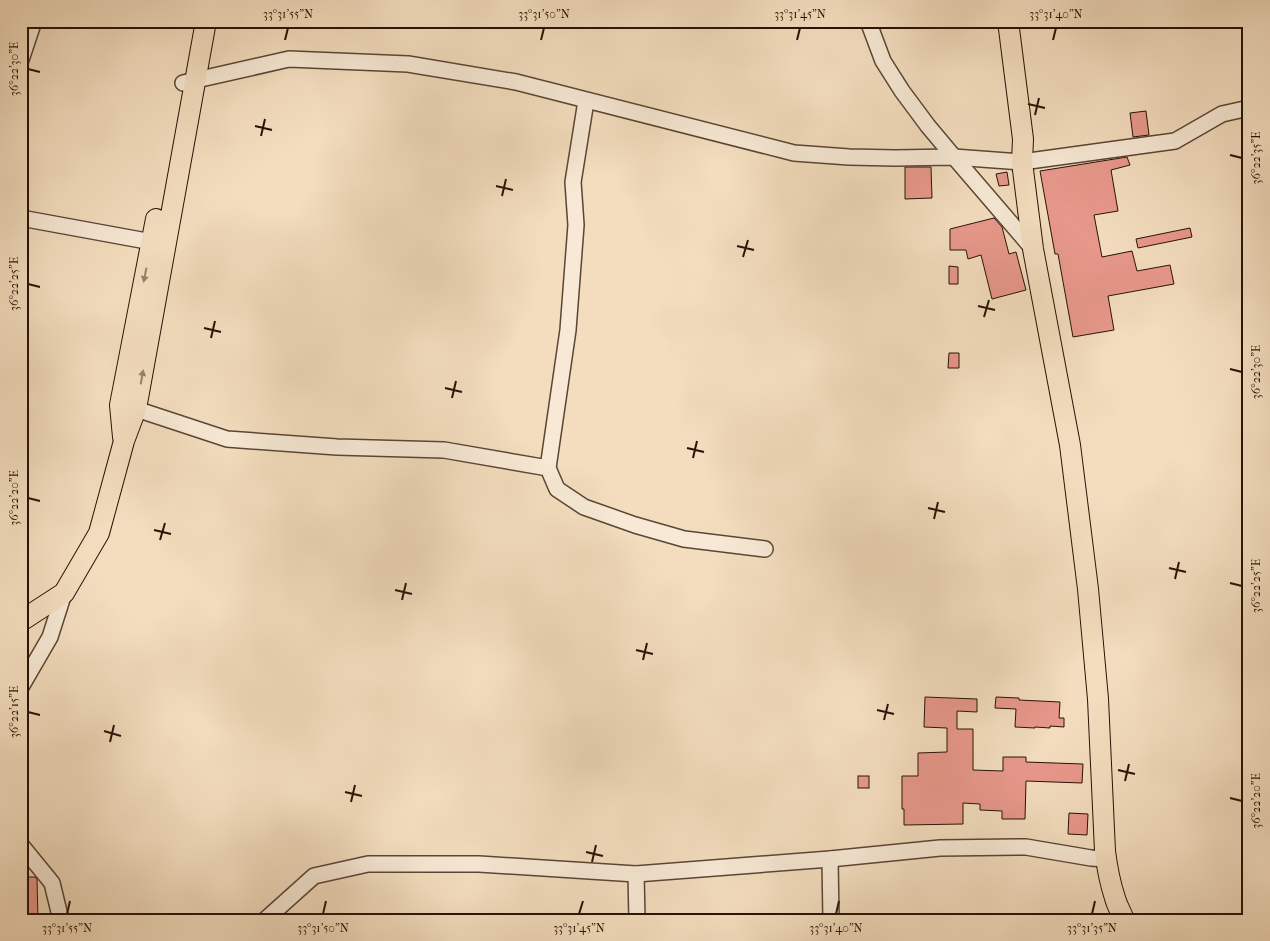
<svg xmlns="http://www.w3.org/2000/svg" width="1270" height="941" font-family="'IM FELL French Canon',serif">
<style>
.building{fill:#e8988b;stroke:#281206}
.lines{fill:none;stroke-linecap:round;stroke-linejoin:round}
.minor-casing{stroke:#5b4534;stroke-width:18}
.major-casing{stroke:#281206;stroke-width:22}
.minor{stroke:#f7e9d5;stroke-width:15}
.major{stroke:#f3ddbe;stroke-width:20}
.oneway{fill:#98826b}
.ticks{fill:none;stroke:#281206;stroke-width:2}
.neatline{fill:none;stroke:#281206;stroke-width:2}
.ticks-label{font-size:12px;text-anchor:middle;fill:#281206}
</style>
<rect width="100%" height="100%" fill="#f3ddbe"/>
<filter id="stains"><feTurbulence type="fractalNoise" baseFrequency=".004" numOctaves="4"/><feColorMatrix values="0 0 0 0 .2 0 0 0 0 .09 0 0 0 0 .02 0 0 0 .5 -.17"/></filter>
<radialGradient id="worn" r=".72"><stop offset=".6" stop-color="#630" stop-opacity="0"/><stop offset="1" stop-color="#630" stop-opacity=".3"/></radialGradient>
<g class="building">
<path d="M1146,111l3,24 -16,2 -3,-24z"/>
<path d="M1127,157l3,8 -19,5 7,41 -24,4 8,42 30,-6 5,20 33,-6 4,19 -66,12 6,34 -41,7 -15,-83h-3l-15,-83z"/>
<path d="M905,167h26l1,31 -27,1z"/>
<path d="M1007,172l2,13 -10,1 -3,-12z"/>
<path d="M994,218l8,9 7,27 7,-2 10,38 -34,9 -11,-44 -13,4 -2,-9h-16v-21z"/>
<path d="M1190,228l2,9 -54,11 -2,-9z"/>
<path d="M949,266l9,1v17h-9z"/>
<path d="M949,353h10v15h-11z"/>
<path d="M925,697l52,2v13l-20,-1v18h16v41l30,1v-14h23v5l57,2 -1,19 -56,-2 -1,38h-23v-8l-22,-1v-6l-17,-1v21l-59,1v-16h-2v-33h16v-23l29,-1v-24l-23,-1z"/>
<path d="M996,697l23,1v2l41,2 -1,16h5v9l-14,-1v2l-15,-1v1l-20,-1 1,-18 -21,-1z"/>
<rect x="858" y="776" width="11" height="12"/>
<path d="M1069,813l19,1 -1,21 -19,-1z"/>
<path d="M23,877h12l2,2 1,41h-17v-12h4z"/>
</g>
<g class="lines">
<defs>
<g id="minor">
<path d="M868,21l15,40 19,30 26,35 26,31 79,92"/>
<path d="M21,60l13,-39"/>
<path d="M183,83l106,-24 119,5 108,18 278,71 55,4 46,1 59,-1 68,5 153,-21 47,-27 27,-6"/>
<path d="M21,218l131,24"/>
<path d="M136,409l91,30 110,8 107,3 104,18 20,-138 8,-105 -3,-43 13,-81"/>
<path d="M548,468l9,21 27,18 51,18 49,14 81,10"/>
<path d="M21,687l29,-50 14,-44"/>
<path d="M21,845l31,38 9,37"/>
<path d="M830,859l1,61"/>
<path d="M636,874l1,46"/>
<path d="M265,920l49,-44 54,-12h111l157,10 194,-15 110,-11 86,-1 65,11 15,1"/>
</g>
<g id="major">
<path d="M1008,21l15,118 -1,23 11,87 37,196 18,144 10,110 7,152c2,16 5,32 10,47 2,8 6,13 9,22"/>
<path d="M123,437l-3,-32 36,-186"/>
<path d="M21,621l43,-28 35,-60 25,-92 12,-32 70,-388"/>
</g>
</defs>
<use href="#minor" class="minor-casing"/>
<use href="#major" class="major-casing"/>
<use href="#minor" class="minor"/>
<use href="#major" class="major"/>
</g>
<defs><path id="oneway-solid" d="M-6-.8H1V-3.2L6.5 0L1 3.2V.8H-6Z" transform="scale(1.25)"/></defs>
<g class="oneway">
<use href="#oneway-solid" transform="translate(145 275) rotate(101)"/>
<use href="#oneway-solid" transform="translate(142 377) rotate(-80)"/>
</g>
<path class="ticks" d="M285,40l3,-12M541,40l3,-12M797,40l3,-12M1053,40l3,-12M28,69l12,3M1028,104l17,4M1035,115l4,-17M255,126l17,4M261,136l4,-17M1230,155l12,3M496,186l17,4M502,196l4,-17M737,246l17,4M743,257l5,-17M28,284l12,3M978,306l17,4M984,317l5,-17M204,328l17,4M211,338l4,-17M1230,369l12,3M445,388l17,4M452,398l4,-17M687,448l17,4M693,458l4,-17M28,498l12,3M928,508l17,4M934,519l4,-17M154,530l17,4M160,540l5,-17M1169,568l17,4M1175,579l4,-17M1230,583l12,3M395,590l17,4M402,600l4,-17M636,650l17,4M643,660l4,-17M877,710l17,4M28,712l12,3M884,720l4,-16M104,731l17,5M110,742l4,-17M1118,770l17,4M1125,781l4,-17M345,792l17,4M1230,798l12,3M351,802l4,-17M586,852l17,4M592,862l4,-17M67,914l3,-13M323,914l3,-13M579,914l4,-13M836,914l3,-13M1092,914l3,-13"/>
<rect width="1270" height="941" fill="none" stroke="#f3ddbe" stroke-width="55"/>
<rect x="28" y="28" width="1214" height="886" class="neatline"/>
<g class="ticks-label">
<text x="288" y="18">33°31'55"N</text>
<text x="544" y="18">33°31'50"N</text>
<text x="800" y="18">33°31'45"N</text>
<text x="1056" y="18">33°31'40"N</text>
<text transform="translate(14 69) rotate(-90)" y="4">36°22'30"E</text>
<text transform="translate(1256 158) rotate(-90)" y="4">36°22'35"E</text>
<text transform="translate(14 284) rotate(-90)" y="4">36°22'25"E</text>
<text transform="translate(1256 372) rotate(-90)" y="4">36°22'30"E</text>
<text transform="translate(14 498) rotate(-90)" y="4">36°22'20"E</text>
<text transform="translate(1256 586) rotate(-90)" y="4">36°22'25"E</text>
<text transform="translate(14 712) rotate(-90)" y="4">36°22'15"E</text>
<text transform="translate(1256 801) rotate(-90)" y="4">36°22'20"E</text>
<text x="67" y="932">33°31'55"N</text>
<text x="323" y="932">33°31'50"N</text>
<text x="579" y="932">33°31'45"N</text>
<text x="836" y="932">33°31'40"N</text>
<text x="1092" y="932">33°31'35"N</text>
</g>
<rect width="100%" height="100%" filter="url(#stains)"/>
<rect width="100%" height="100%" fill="url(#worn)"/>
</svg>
